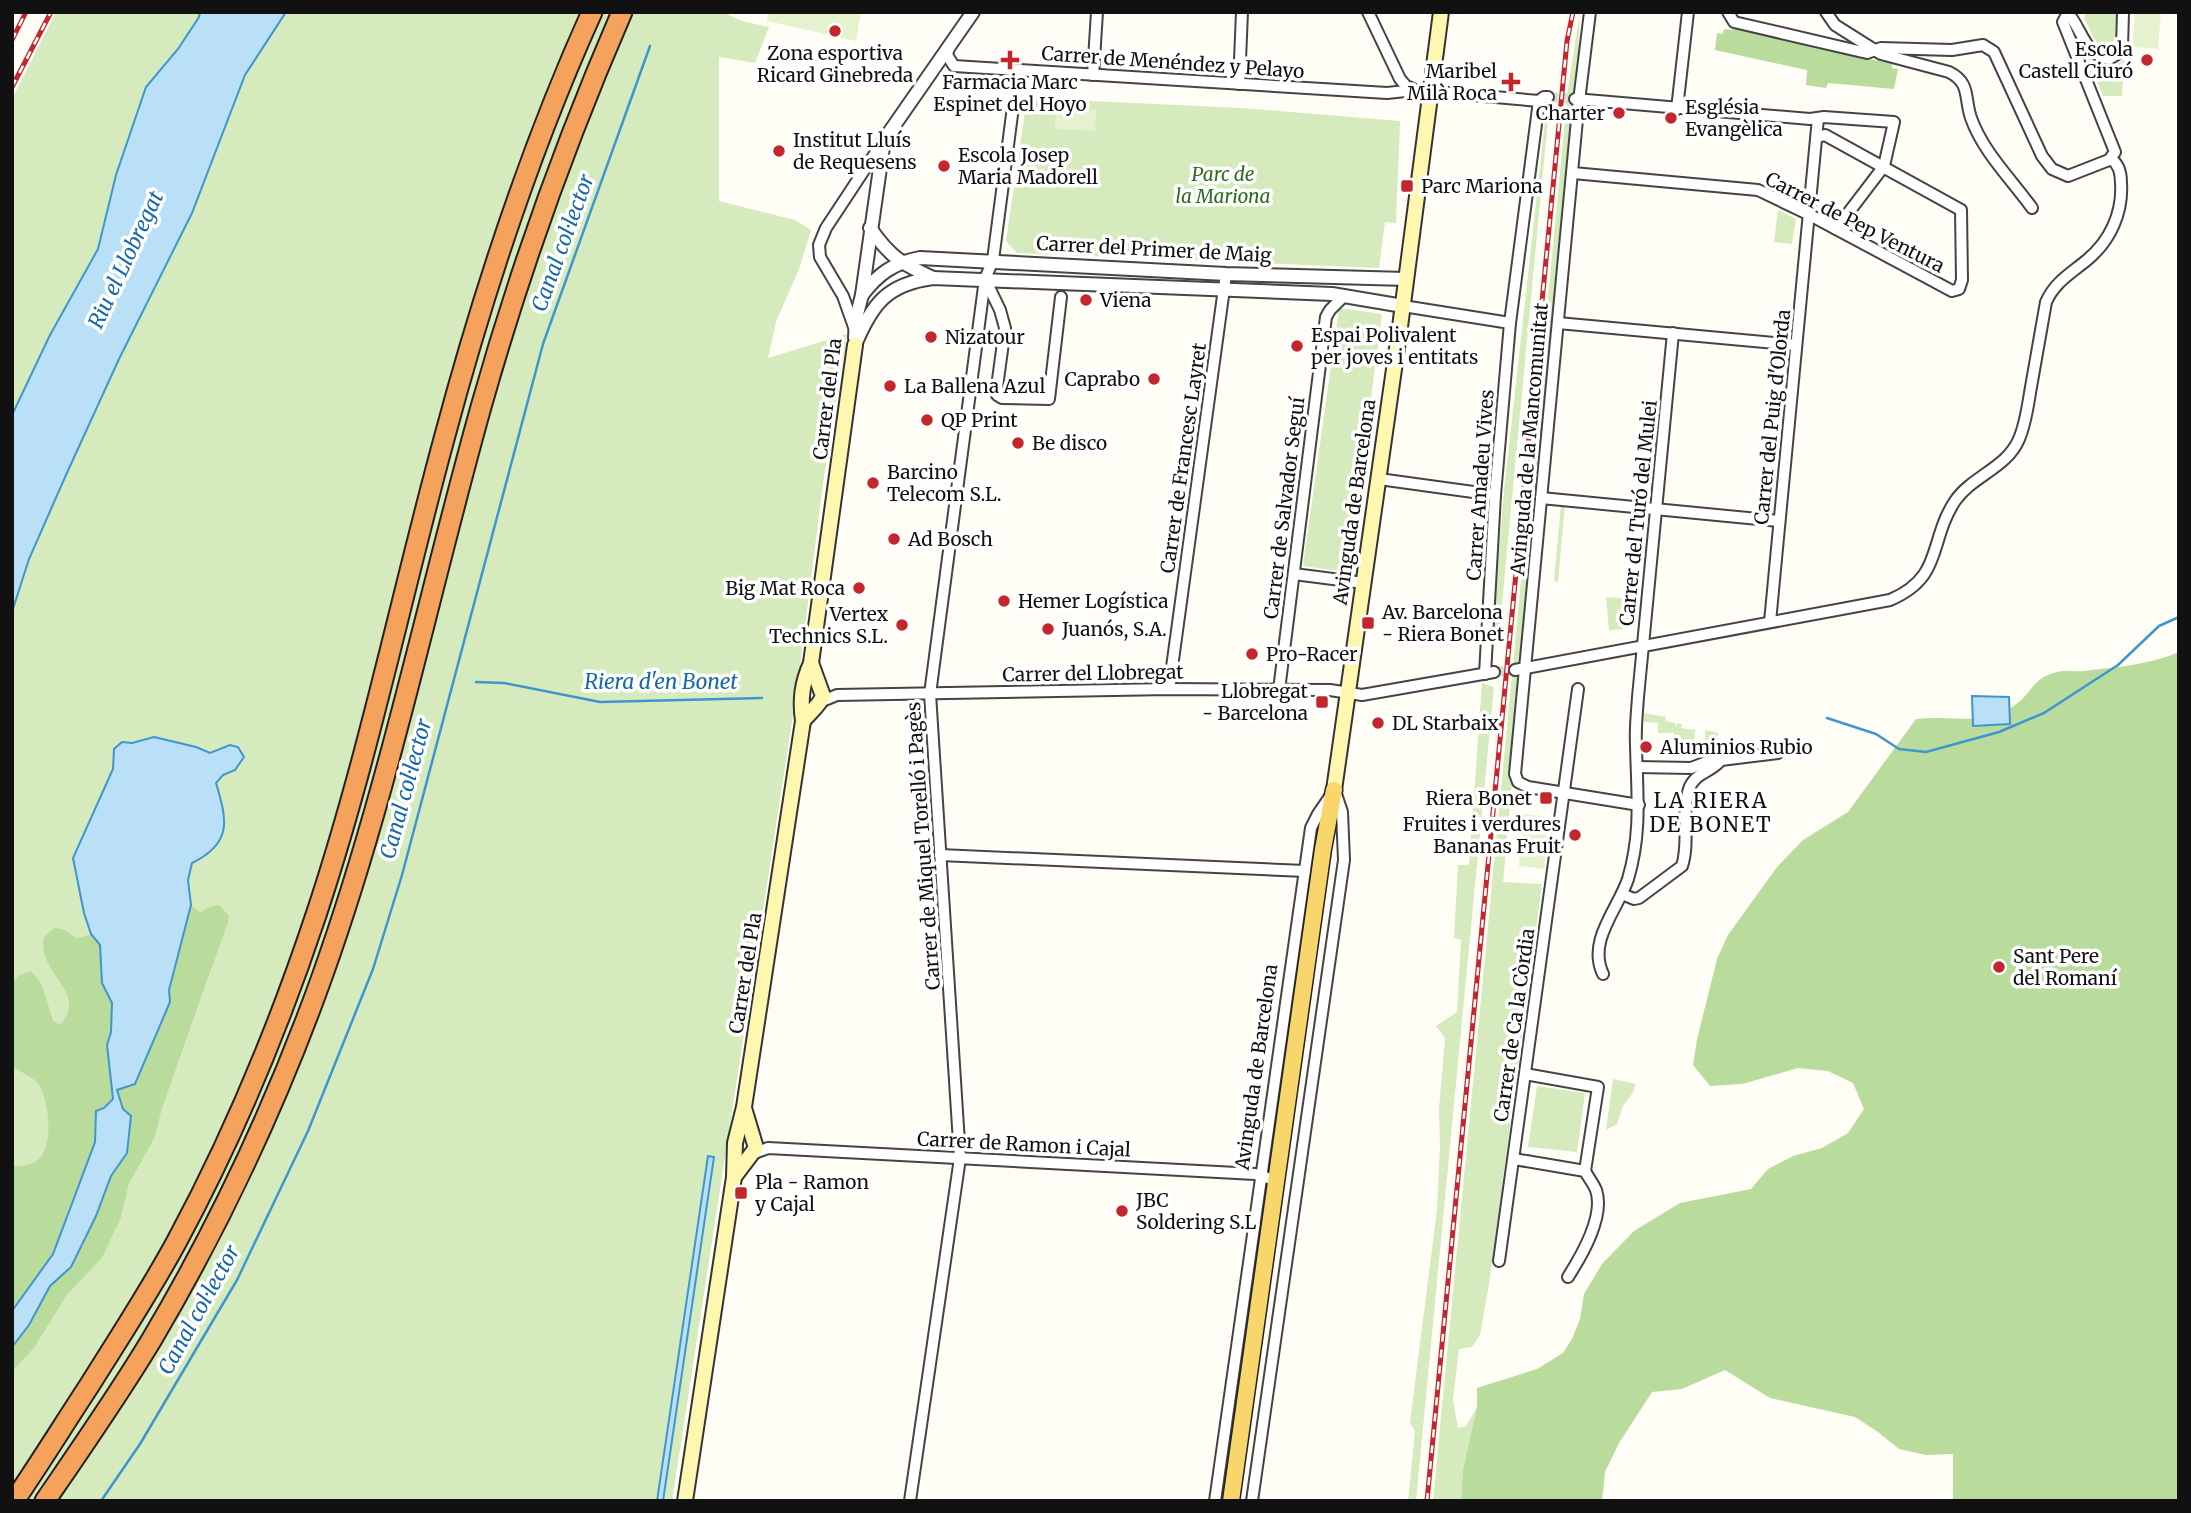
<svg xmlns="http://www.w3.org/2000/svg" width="2191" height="1513" font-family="Merriweather,serif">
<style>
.green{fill:#d5ebbd}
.forest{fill:#b9dc9c}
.pitch{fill:#e6f2cf}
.water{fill:#b9e0f7;stroke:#3f96cf;stroke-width:2}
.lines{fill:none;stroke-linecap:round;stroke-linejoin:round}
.stream{stroke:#3f96cf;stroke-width:2.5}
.minor-tunnel{stroke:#dbdad3;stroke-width:10;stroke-dasharray:10 5;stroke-linecap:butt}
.minor-casing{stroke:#444;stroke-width:14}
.tertiary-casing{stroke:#444;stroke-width:16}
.secondary-casing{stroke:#333;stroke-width:18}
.primary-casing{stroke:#222;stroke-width:19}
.motorway-casing{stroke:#222;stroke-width:23}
.minor{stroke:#fff;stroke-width:10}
.tertiary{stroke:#fff;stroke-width:12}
.secondary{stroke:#fff6b0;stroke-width:14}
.primary{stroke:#f9d66b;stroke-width:16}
.motorway{stroke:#f5a25d;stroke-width:19}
.rail-casing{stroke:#c4262e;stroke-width:5}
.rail{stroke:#fff;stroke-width:2.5;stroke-dasharray:8;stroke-linecap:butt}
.poi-dot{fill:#c4262e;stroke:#fff;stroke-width:2.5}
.labels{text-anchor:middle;stroke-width:7;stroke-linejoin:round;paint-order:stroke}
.poi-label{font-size:19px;fill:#111;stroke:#fff;text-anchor:start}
.street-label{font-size:19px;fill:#111;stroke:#fff}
.park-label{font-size:19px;font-style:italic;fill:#2f6b1f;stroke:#fff}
.water-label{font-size:21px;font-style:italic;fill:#1768a6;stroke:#fff}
.neighbourhood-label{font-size:21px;letter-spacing:2px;fill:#111;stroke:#fff}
</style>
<rect width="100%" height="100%" fill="#fffdf5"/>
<g class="green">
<path d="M56,12h144l-1,5 -21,32 -32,38 -30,88 -18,74 -48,86 -38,80v-316z"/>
<path d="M286,12h436l20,9 27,6 -14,36 -36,-6v144l76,19 16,10 -12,39 -23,53 -8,36 79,-24 -23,142 -27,213 -125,812h-660v-129l22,-24 33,-53 35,-37 19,-40 8,-34 26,-47 7,-28 49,-138 -5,-62 -6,3 -9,-7 -3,-25 4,-17 11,-5 13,-75 7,-8 12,-5 -5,-25 -20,8 -14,-6 -42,-10 -40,12 -1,20 -40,89 4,24 14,52 -14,4 -14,-9 33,80 -84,297v-694l17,-53 37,-84 53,-116 73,-146 53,-138z"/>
<path d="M1580,12l-3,66 -74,804 39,2 -53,400 -9,51 -8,12 -13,2 -6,51 5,28 8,-2 11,-19 -14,62 -2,32h-28l135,-1412z"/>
<path d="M2086,12h31l-3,34 -5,4 -7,-1c-10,-11 -11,-19 -18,-31z"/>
<path d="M2086,54c14,14 22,20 38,5l-2,37h-19z"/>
<path d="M1027,98l214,10 159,13 -4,102 -11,-1 -6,46 -362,-15 -11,-12z"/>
<path d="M1549,108l-50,528h-7l12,-145 42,-379z"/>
<path d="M1778,210l18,9 -4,25 -18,-2z"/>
<path d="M1339,308l43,6 -34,258 -45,-6z"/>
<path d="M1561,505h4l-7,77 -4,-1z"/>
<path d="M1606,597l25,2 -3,30 -19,1z"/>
<path d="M1482,683l12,4 -78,814h-8l7,-70 -5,-8 27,-214 3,-63 -1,-37 6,-71 -9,-12 21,-14 4,-72 -7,-2 4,-73h11z"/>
<path d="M1644,713l22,4 -1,4 10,2v4l3,-4 4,1 -1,4 14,2 -1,17 -20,1v-15h-16v-10l-14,-1z"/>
<path d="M1705,730l13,3 -3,22 -19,6 1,-7h9z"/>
<path d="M1613,1079l23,5 -4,10 -9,12 -6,18 -11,6z"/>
<path d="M1537,1086l48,7 -8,59 -49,-5z"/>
</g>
<g class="forest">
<path d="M1733,26l9,4 150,34v4l6,1 -4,20 -66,-6 -2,5 -20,-3 1,-15 -92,-20 2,-17 6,1 1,-5 8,1z"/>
<path d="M2179,652v849h-226v-47l-27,1 -27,-6 -21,-17 -23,-15 -85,-19 -45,-28 -43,19 -30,3 -33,51 -14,29 -3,29h-141l2,-32 14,-62v-19l60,-19 26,-16 9,-14 8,-20 4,-25 18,-30 32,-33 46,-28 71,-14 17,-20 25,-13 29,-8 26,-15 16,-24 -11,-26 -25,-12 -30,-3 -56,16 -32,2 -17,-21 4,-26 20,-80 11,-24 49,-68 26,-27 45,-28 68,-93c34,-4 69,8 99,-14 18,-13 17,-27 42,-33 8,-2 18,0 27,-1 32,-4 64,-6 95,-19z"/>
<path d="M191,905l9,7 12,-6 7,-1 10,11 -1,6 -66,187 -7,28 -26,47 -8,34 -19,40 -35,37 -33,53 -22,24v-25l17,-22 21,-39 21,-19 25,-51 15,-40 16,-24 -4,-43 -6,-19 42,-64 11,-24 -1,-12z"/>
<path d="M54,928l9,1 14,9 14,-4 9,11 2,38 10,20 -1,29 -4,13 7,55 -10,8 -8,3 -1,31 -42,112 -41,57v-145c9,0 20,0 27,-7 15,-15 10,-57 0,-74 -6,-9 -18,-12 -27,-19v-83l6,-7 13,-5 11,14 11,36 7,4c30,-33 -24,-51 -16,-88z"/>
</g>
<g class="pitch">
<path d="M768,12h93l-5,29 -89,-20z"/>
<path d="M2135,12h26l-3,37 -26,-2z"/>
<path d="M1056,108l40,2 -1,21 -40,-2z"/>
<path d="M1524,814l25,3 -5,52 -25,-3z"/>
</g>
<g class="water">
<path d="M200,12h86l-41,63 -53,138 -73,146 -53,116 -37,84 -17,53v-197l38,-80 48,-86 18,-74 30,-88 32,-38 21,-32z"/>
<path d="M1972,696l37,1 1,27 -37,2z"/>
<path d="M154,737l42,10 14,6 20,-8 8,2 6,10 -9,13 -12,5 -7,8c11,37 17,60 -24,80l-4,17 3,25 -22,85 1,12 -35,82 -18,6 6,19 8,7 -4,37 -16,23 -15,40 -25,51 -21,19 -21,39 -17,22v-36l41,-57 42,-112 1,-31 8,-3 9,-9 -6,-54 4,-13 1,-29 -10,-20 -2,-38 -9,-11 -7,-21 -11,-55 40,-89 1,-20 8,-7 10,1z"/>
<path d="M708,1156l6,1 -51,344h-6z"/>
</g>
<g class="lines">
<g class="stream">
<path d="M476,682l28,1 96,19 162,-4"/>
<path d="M1827,718l49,16 23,15 27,3 73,-20 45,-19 74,-48 41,-39 20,-9"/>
<path d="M101,1501l39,-57 97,-164 71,-149 65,-162 29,-94 141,-531 107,-298"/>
</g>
<g class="minor-tunnel">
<path d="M1548,97l24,2"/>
<path d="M1494,672l21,-2"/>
</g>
<defs>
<g id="minor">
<path d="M1368,12l32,67 6,7 9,4 124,11 5,-4h4"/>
<path d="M1590,12l-12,97 -63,665 3,8 10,5 111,18"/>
<path d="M1728,12l6,10 133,31 14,-5 71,2 31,-5 11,7 48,104 10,13 16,7 41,-16 6,-8 -52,-130 5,-9"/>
<path d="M1826,12l9,13 46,29 68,18c22,11 15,26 22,46 12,34 41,62 61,90"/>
<path d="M2067,12c15,16 17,43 42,47l10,-6 3,-6 1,-35"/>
<path d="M949,47l-2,8 7,11 433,27 28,-3"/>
<path d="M1093,75l4,-63"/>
<path d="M1239,84l3,-72"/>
<path d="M1575,99l235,20 14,-2 70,5 -10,44 -48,63"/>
<path d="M1677,109l11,-97"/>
<path d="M1573,173l185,17 52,25 142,76 7,-2 3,-9 -1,-70 -136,-75 -8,2"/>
<path d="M986,281l14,29 5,18 -8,59v8l5,3 47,1 12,-102"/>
<path d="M1403,306l107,17"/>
<path d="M1558,323l238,22"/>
<path d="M854,327l-11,-31 -23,-39 -1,-12 7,-17 58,-88"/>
<path d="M1379,479l116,16"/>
<path d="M1541,498l238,23"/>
<path d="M1294,574l70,9"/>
<path d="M1770,622l48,-504"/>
<path d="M1515,670l375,-70c54,-23 38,-58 65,-99 17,-25 52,-33 64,-62 7,-16 9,-35 12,-52 5,-28 10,-56 15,-85 9,-20 24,-28 41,-42 23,-19 36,-47 34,-77 0,-9 -2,-19 -10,-24"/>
<path d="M1485,674l10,-179 15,-172 29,-222"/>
<path d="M1169,689l57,-415"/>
<path d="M1279,690l47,-373 4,-7 14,-14"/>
<path d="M820,702l17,-7 332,-6 161,1 32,5 132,-23"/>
<path d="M1637,767l54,1 24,-9 6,1 57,-7"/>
<path d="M940,855l365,16"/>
<path d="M1622,894l12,5 5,-1 43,-32c8,-24 -1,-53 7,-77 5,-16 23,-17 32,-29"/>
<path d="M1603,974c-16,-33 15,-65 25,-95 14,-47 9,-86 8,-134 -1,-16 1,-32 2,-48l35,-364"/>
<path d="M1525,1074l73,13 -13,84"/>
<path d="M752,1154l16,-6 487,26 13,4"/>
<path d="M1514,1159l71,12"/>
<path d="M1499,1261l79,-572"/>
<path d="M1568,1277c14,-22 37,-61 28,-87 -3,-7 -8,-13 -11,-19"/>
<path d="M910,1501l50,-343 -30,-464 55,-415 8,-19 20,-153"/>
<path d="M1215,1501l96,-673 7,-14 13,-19"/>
<path d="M1252,1501l92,-641 -2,-48 -6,-18"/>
</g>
<g id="tertiary">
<path d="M870,228c21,30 31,35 63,50"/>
<path d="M862,295c16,-21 31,-32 58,-37l306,16 180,5"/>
<path d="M855,338l1,-20 6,-23 22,-155 89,-128"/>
<path d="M855,345c17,-41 32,-61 78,-67l399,16 71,12"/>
</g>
<g id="secondary">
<path d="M803,721c6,-8 17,-16 20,-25l-12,-33"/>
<path d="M1334,790l66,-463 41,-315"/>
<path d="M734,1177l22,-29 -12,-40"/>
<path d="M685,1501l49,-324 1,-34 9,-36 59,-386c-3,-21 -1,-38 8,-58l44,-318"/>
</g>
<path id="primary" d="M1231,1501l92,-652 11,-59"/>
<g id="motorway">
<path d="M14,1501c26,-38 50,-77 75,-115 30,-48 61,-95 88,-145 56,-104 102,-215 139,-326 52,-156 85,-318 128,-476 39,-146 86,-290 148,-427"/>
<path d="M45,1501c37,-54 74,-107 107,-162 68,-115 126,-239 171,-365 66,-185 105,-378 158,-567 38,-135 85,-266 141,-395"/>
</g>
</defs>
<use href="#minor" class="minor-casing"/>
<use href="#tertiary" class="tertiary-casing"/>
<use href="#secondary" class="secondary-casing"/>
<use href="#primary" class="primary-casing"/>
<use href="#motorway" class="motorway-casing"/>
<use href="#minor" class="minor"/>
<use href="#tertiary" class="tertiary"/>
<use href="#secondary" class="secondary"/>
<use href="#primary" class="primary"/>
<use href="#motorway" class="motorway"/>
<defs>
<g id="rail">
<path d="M12,40l14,-28"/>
<path d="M12,87l39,-75"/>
<path d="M1427,1501l140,-1460 6,-29"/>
</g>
</defs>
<use href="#rail" class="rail-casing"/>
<use href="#rail" class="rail"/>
</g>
<g class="poi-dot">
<circle cx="835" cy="31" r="7"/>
<path d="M1006.5 49.5h7v7h7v7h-7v7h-7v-7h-7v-7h7z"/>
<circle cx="2147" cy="60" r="7"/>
<path d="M1507.5 71.5h7v7h7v7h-7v7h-7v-7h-7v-7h7z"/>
<circle cx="1619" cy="113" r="7"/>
<circle cx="1671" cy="118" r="7"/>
<circle cx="779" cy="151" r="7"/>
<circle cx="944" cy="166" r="7"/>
<rect x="1400" y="179" width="14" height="14" rx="3.5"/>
<circle cx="1086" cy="300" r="7"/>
<circle cx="931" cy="337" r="7"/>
<circle cx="1297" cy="346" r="7"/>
<circle cx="1154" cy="379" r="7"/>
<circle cx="890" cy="386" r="7"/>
<circle cx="927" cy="420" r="7"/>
<circle cx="1018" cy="443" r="7"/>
<circle cx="873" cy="483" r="7"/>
<circle cx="894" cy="539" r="7"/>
<circle cx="859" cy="588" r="7"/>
<circle cx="1004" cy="601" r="7"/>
<rect x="1361" y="616" width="14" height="14" rx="3.5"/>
<circle cx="902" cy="625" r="7"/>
<circle cx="1048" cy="629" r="7"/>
<circle cx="1252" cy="654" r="7"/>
<rect x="1315" y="695" width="14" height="14" rx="3.5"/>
<circle cx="1378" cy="723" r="7"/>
<circle cx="1646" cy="747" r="7"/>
<rect x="1539" y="791" width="14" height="14" rx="3.5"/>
<circle cx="1575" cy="835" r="7"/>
<circle cx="1999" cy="967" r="7"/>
<rect x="734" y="1186" width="14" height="14" rx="3.5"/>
<circle cx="1122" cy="1211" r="7"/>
</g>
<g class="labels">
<g class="poi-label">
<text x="2133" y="56" text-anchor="end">Escola<tspan x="2133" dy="22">Castell Ciuró</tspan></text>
<text x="835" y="60" text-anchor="middle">Zona esportiva<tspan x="835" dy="22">Ricard Ginebreda</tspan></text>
<text x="1497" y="78" text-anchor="end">Maribel<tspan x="1497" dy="22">Milà Roca</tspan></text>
<text x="1010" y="89" text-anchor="middle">Farmacia Marc<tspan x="1010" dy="22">Espinet del Hoyo</tspan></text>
<text x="1685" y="114">Església<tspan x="1685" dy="22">Evangèlica</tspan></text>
<text x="1605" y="120" text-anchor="end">Charter</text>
<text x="793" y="147">Institut Lluís<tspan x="793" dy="22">de Requesens</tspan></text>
<text x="958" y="162">Escola Josep<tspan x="958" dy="22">Maria Madorell</tspan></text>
<text x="1421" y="193">Parc Mariona</text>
<text x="1100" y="307">Viena</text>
<text x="1311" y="342">Espai Polivalent<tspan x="1311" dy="22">per joves i entitats</tspan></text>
<text x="945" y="344">Nizatour</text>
<text x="1140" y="386" text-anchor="end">Caprabo</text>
<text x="904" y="393">La Ballena Azul</text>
<text x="941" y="427">QP Print</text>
<text x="1032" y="450">Be disco</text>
<text x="887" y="479">Barcino<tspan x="887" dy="22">Telecom S.L.</tspan></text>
<text x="908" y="546">Ad Bosch</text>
<text x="845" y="595" text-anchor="end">Big Mat Roca</text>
<text x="1018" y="608">Hemer Logística</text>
<text x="1382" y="619">Av. Barcelona<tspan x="1382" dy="22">- Riera Bonet</tspan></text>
<text x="888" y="621" text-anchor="end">Vertex<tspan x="888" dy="22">Technics S.L.</tspan></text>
<text x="1062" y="636">Juanós, S.A.</text>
<text x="1266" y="661">Pro-Racer</text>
<text x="1308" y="698" text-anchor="end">Llobregat<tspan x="1308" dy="22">- Barcelona</tspan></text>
<text x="1392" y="730">DL Starbaix</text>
<text x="1660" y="754">Aluminios Rubio</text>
<text x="1532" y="805" text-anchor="end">Riera Bonet</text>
<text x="1561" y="831" text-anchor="end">Fruites i verdures<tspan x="1561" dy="22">Bananas Fruit</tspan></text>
<text x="2013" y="963">Sant Pere<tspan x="2013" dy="22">del Romaní</tspan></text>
<text x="755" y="1189">Pla - Ramon<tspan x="755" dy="22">y Cajal</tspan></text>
<text x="1136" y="1207">JBC<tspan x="1136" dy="22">Soldering S.L</tspan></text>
</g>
<g class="street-label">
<text transform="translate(1173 62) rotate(4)" y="7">Carrer de Menéndez y Pelayo</text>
<text transform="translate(1855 222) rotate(27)" y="7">Carrer de Pep Ventura</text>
<text transform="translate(1154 249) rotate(3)" y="7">Carrer del Primer de Maig</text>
<text transform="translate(827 399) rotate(-83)" y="7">Carrer del Pla</text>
<text transform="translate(1772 417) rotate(-84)" y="7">Carrer del Puig d'Olorda</text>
<text transform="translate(1529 439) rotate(-85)" y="7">Avinguda de la Mancomunitat</text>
<text transform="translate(1183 458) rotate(-82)" y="7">Carrer de Francesc Layret</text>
<text transform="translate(1480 485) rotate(-86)" y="7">Carrer Amadeu Vives</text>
<text transform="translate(1354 502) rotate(-82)" y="7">Avinguda de Barcelona</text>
<text transform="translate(1284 508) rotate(-83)" y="7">Carrer de Salvador Seguí</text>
<text transform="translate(1638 513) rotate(-84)" y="7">Carrer del Turó del Mulei</text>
<text transform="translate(1093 673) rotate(-1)" y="7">Carrer del Llobregat</text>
<text transform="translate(923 846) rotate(-94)" y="7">Carrer de Miquel Torelló i Pagès</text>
<text transform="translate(745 973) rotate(-81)" y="7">Carrer del Pla</text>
<text transform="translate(1514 1025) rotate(-82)" y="7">Carrer de Ca la Còrdia</text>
<text transform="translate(1256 1067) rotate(-82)" y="7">Avinguda de Barcelona</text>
<text transform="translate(1024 1144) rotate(3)" y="7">Carrer de Ramon i Cajal</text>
</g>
<g class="park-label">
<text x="1223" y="181">Parc de<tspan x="1223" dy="22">la Mariona</tspan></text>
</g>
<g class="water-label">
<text transform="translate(563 243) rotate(-70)" y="7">Canal col·lector</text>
<text transform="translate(126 260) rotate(-65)" y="7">Riu el Llobregat</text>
<text x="661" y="689">Riera d'en Bonet</text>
<text transform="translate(406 789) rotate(-75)" y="7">Canal col·lector</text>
<text transform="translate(199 1310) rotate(-61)" y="7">Canal col·lector</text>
</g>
<g class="neighbourhood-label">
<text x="1711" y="808">LA RIERA<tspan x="1711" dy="24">DE BONET</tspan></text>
</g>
</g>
<rect width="2191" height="1513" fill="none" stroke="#111111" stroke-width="28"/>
</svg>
